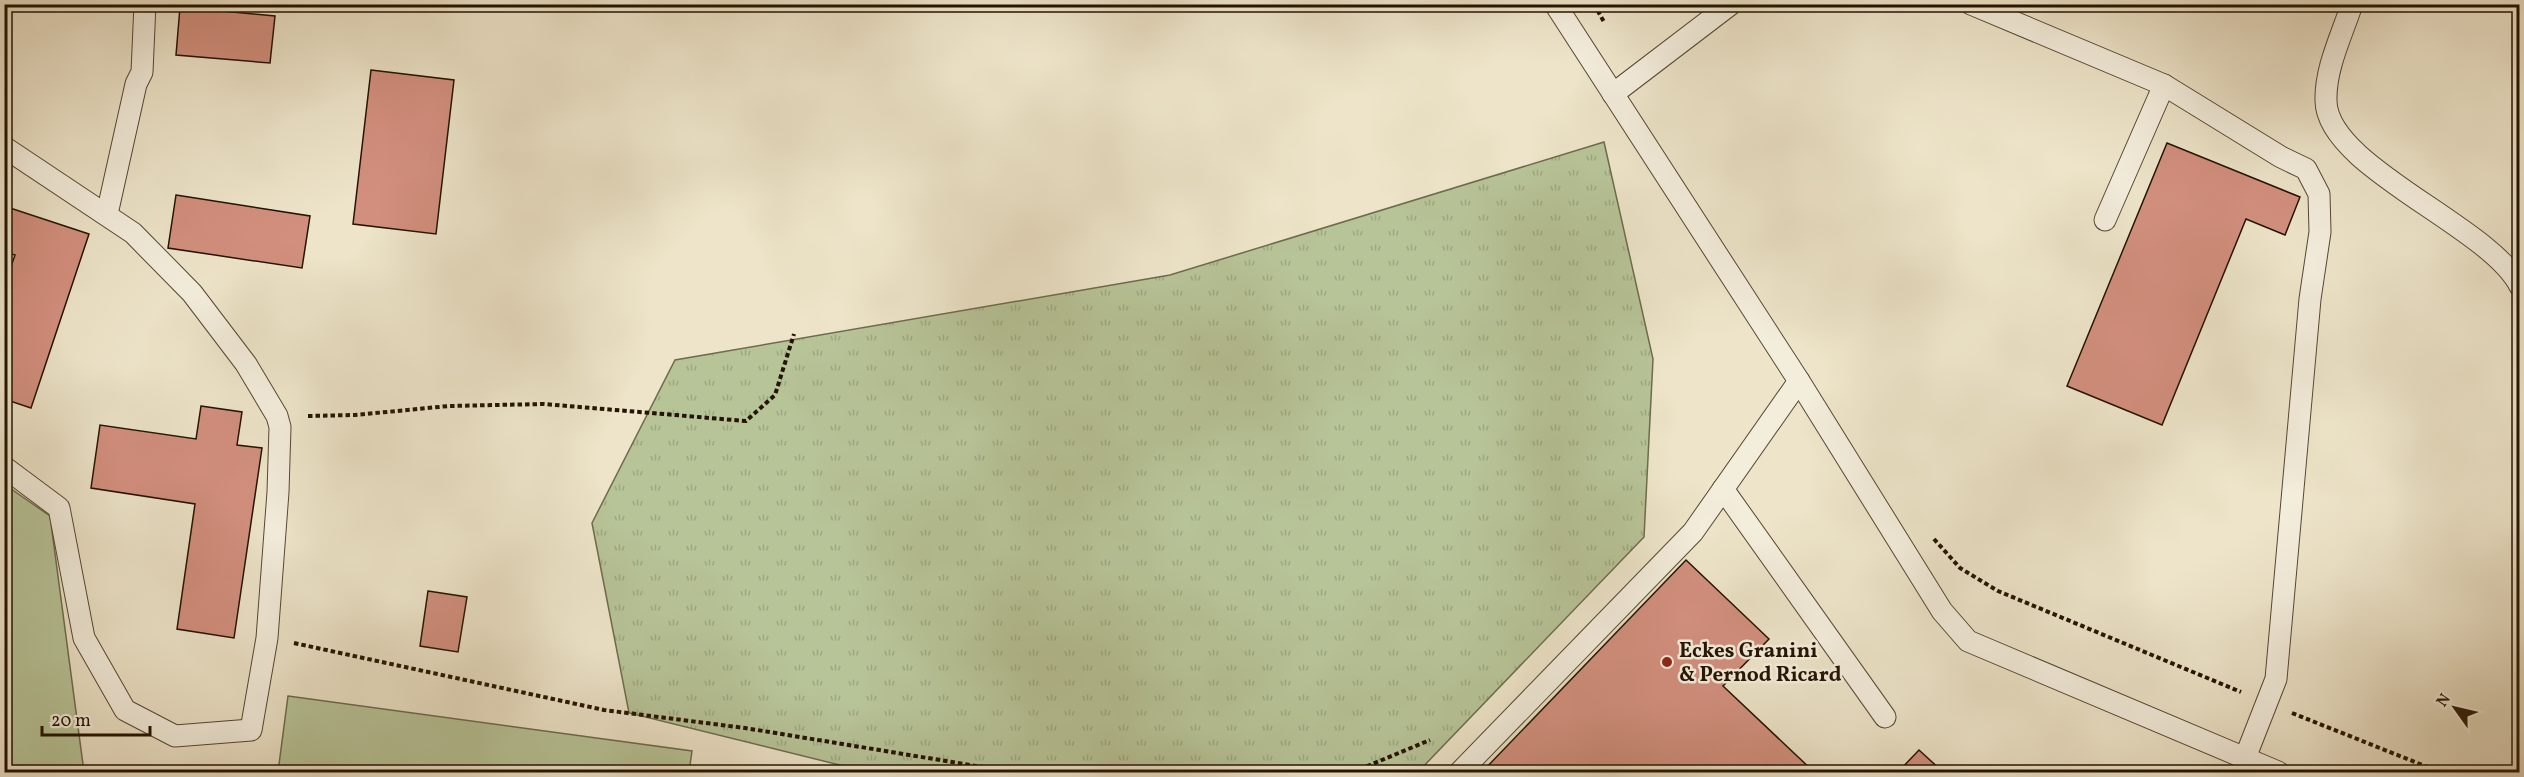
<svg xmlns="http://www.w3.org/2000/svg" width="2524" height="777" font-family="Vollkorn,serif">
<style>
.park{fill:url(#park-tufts);stroke:#6d6c4c;stroke-width:1.5}
.garden{fill:#b7c498;stroke:#6d6c4c;stroke-width:1.5}
.building{fill:#d28f7e;stroke:#231300;stroke-width:1.5}
.lines{fill:none;stroke-linecap:round;stroke-linejoin:round}
.service-casing{stroke:#564732;stroke-width:23}
.path{stroke:#231300;stroke-width:4;stroke-dasharray:4.5 3;stroke-linecap:butt}
.service{stroke:#f3eddc;stroke-width:21}
.poi-dot{fill:#8f2418;stroke:#f3eddc;stroke-width:2}
.labels{text-anchor:middle;stroke-width:5;stroke-linejoin:round;paint-order:stroke}
.poi-label{font-size:21px;font-weight:bold;fill:#231300;stroke:#f3eddc;text-anchor:start}
</style>
<defs>
<pattern id="park-tufts" width="24" height="20" patternUnits="userSpaceOnUse" patternTransform="scale(1.5)"><rect width="24" height="20" fill="#b7c498"/><path d="M3 7l-1-3M5 7V3M7 7l1-3M15 17l-1-3M17 17v-4M19 17l1-3" fill="none" stroke="#9da881"/></pattern>
</defs>
<rect width="100%" height="100%" fill="#ede4c9"/>
<filter id="stains"><feTurbulence type="fractalNoise" baseFrequency=".00333" numOctaves="4"/><feColorMatrix values="0 0 0 0 .2 0 0 0 0 .09 0 0 0 0 .02 0 0 0 .5 -.17"/></filter>
<radialGradient id="worn" r=".72"><stop offset=".6" stop-color="#630" stop-opacity="0"/><stop offset="1" stop-color="#630" stop-opacity=".3"/></radialGradient>
<path class="park" d="M1604,142l49,217 -9,178 -226,235h-550l-239,-59 -37,-190 83,-163 495,-85z"/>
<g class="garden">
<path d="M4,484l46,32 34,256h-79z"/>
<path d="M288,696l404,55 -3,21h-411z"/>
</g>
<g class="building">
<path d="M180,7l95,9 -5,47 -94,-8z"/>
<path d="M371,70l83,10 -18,154 -83,-10z"/>
<path d="M2167,143l133,54 -15,38 -39,-16 -84,206 -95,-39z"/>
<path d="M176,195l134,21 -8,52 -134,-20z"/>
<path d="M4,206l85,28 -58,174 -27,-9v-113l11,-31 -11,-3z"/>
<path d="M201,406l41,6 -5,33 25,3 -28,190 -57,-9 18,-125 -104,-16 9,-63 96,14z"/>
<path d="M1686,560l83,79 -46,47 91,86h-332z"/>
<path d="M428,591l39,6 -9,55 -38,-6z"/>
<path d="M1919,750l24,22h-45z"/>
</g>
<g class="lines">
<defs>
<g id="service">
<path d="M1555,4l244,377 143,230 26,30 310,131"/>
<path d="M1971,4l193,81 117,72 25,12 13,25 1,38 -10,67 -34,380 -31,79"/>
<path d="M2352,4c-10,31 -27,64 -26,97 1,66 164,125 194,185"/>
<path d="M1613,94l118,-90"/>
<path d="M4,147l129,86 59,60 54,71 31,52 3,11 -2,65 -11,146 -16,92 -76,6 -50,-26 -41,-72 -25,-130 -55,-41"/>
<path d="M107,214l29,-130 6,-12 3,-68"/>
<path d="M2105,220l59,-135"/>
<path d="M1723,489l162,228"/>
<path d="M1460,772l233,-240 106,-151"/>
</g>
</defs>
<use href="#service" class="service-casing"/>
<g class="path">
<path d="M1594,4l10,18"/>
<path d="M308,416l47,-1 94,-9 95,-2 202,17 29,-26 19,-61"/>
<path d="M1934,539l26,29 38,23 243,101"/>
<path d="M294,643l310,67 141,18 268,44"/>
<path d="M2292,713l148,59"/>
<path d="M1353,772l77,-32"/>
</g>
<use href="#service" class="service"/>
</g>
<circle class="poi-dot" cx="1667" cy="662" r="6"/>
<g class="labels">
<g class="poi-label">
<text x="1679" y="657">Eckes Granini<tspan x="1679" dy="24">&amp; Pernod Ricard</tspan></text>
</g>
</g>
<rect width="2524" height="777" fill="none" stroke="#ede4c9" stroke-width="24"/>
<rect x="6" y="6" width="2512" height="765" fill="none" stroke="#231300" stroke-width="3"/>
<rect x="12" y="12" width="2500" height="753" fill="none" stroke="#231300" stroke-width="1.5"/>
<g transform="translate(2455 708) rotate(304)" stroke="#f3eddc" stroke-width="4.5" paint-order="stroke">
<path d="M0-4.5L10 22L0 15L-10 22Z" fill="#231300"/>
<text y="-9" font-size="16" font-weight="bold" text-anchor="middle" fill="#231300">N</text>
</g>
<path d="M42 726v9h108v-9" fill="none" stroke="#231300" stroke-width="3"/>
<text x="51" y="726" font-size="18" fill="#231300" stroke="#f3eddc" stroke-width="4.5" paint-order="stroke">20 m</text>
<rect width="100%" height="100%" filter="url(#stains)"/>
<rect width="100%" height="100%" fill="url(#worn)"/>
</svg>
